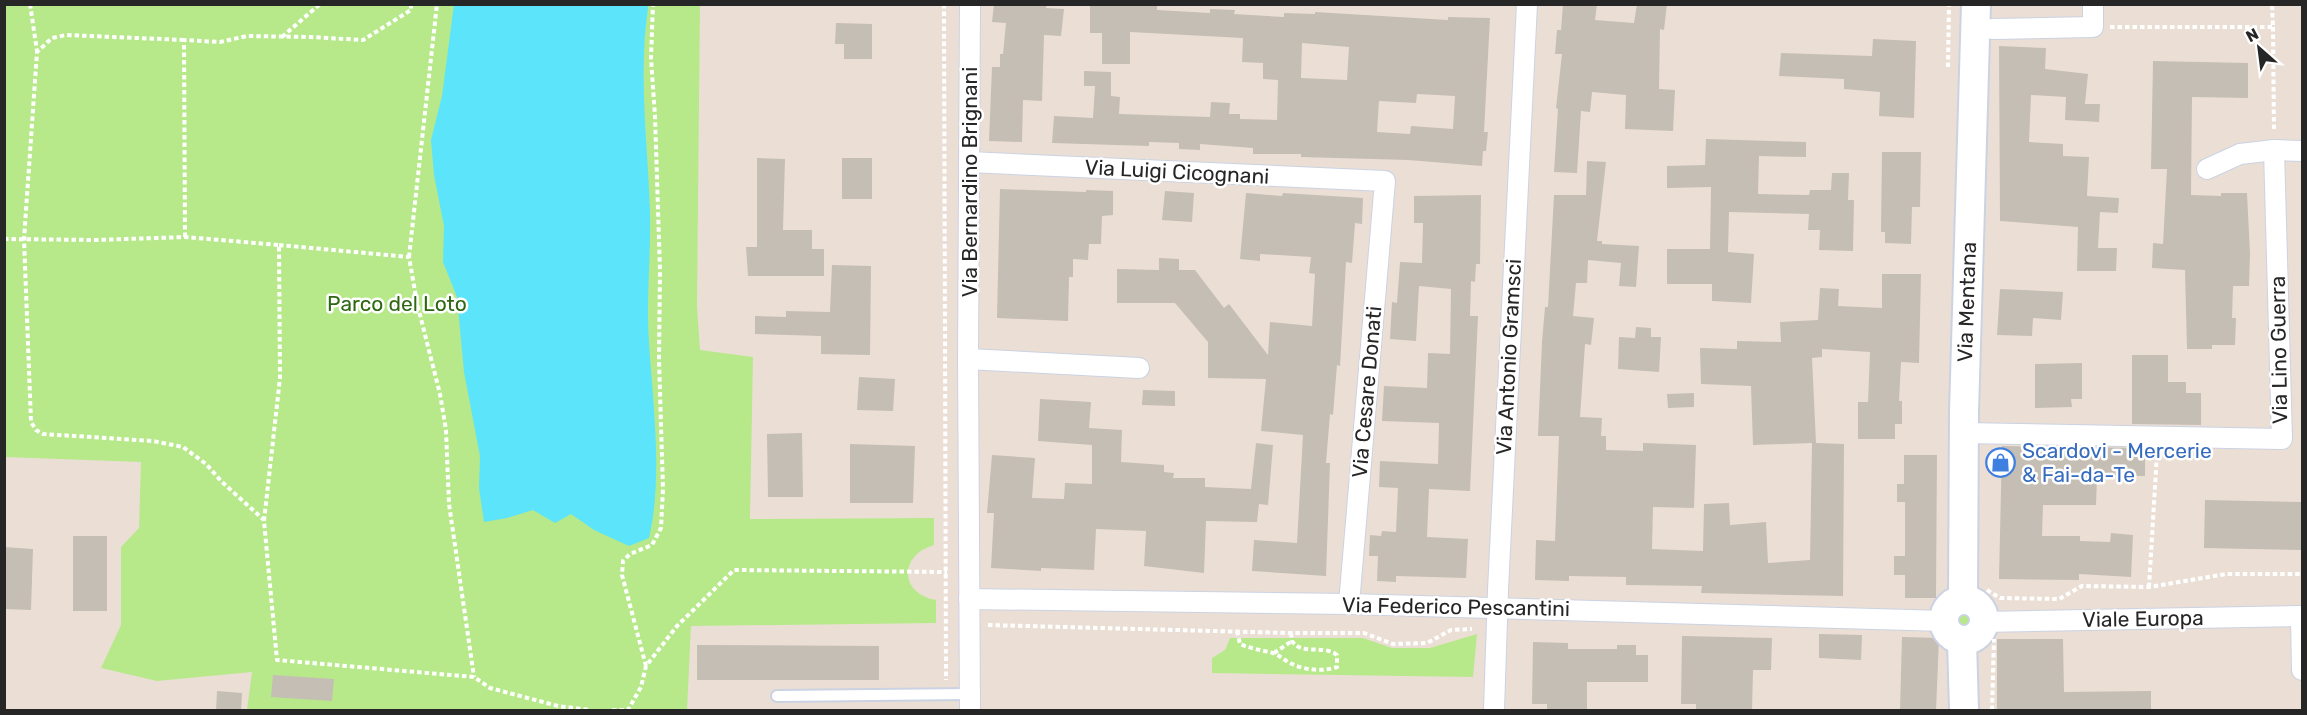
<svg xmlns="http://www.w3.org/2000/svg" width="2307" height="715" font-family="Rubik,sans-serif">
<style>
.green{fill:#b7e98b}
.water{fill:#5ce4fa}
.building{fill:#c5beb5;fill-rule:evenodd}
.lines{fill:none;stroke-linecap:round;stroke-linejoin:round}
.service-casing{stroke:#cbd2e2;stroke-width:14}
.minor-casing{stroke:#cbd2e2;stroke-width:22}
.secondary-casing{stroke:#cbd2e2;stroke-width:32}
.path{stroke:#fff;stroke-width:4;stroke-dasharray:4.5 3;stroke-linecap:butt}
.service{stroke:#fff;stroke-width:10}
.minor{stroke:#fff;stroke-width:20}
.secondary{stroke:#fff;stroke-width:28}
.labels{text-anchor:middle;stroke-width:5;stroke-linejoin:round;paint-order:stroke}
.street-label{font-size:21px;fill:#262626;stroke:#fff}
.park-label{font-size:21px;fill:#2e6812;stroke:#fff}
.shop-label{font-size:21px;fill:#366cbe;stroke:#fff;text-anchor:start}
</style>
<rect width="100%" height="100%" fill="#ebdfd5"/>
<g class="green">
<path d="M4,5h696l-3,301 3,44 53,7 -3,162 184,-1v27c-35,10 -35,48 2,55v23l-245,3 -4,84h-440l5,-38 -95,9 -56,-13 20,-43v-78l18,-19 2,-66 -136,-5z"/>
<circle cx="1964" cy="621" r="13"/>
<path d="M1477,634l-4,43 -261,-4v-15l13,-8 5,-12h133l29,10h38z"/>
</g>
<path class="water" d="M454,4h193l1,4c-10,67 0,136 2,204 1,44 -4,87 -1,131 4,62 14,134 0,195l-20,8 -35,-16 -23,-16 -16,9 -22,-13 -26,8 -23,4 -5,-34 1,-32 -16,-84 -7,-75 -14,-35 1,-36 -10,-51 -3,-35 11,-44z"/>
<g class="building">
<path d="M994,4l36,2 1,-2h16l-1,4 18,1 -3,27 -17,-1 -2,66 -19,-1 -1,42 -33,-1 3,-74h8v-13h3l3,-31 -14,-1z"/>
<path d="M1563,4h34l-2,16 39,3 3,-19h30l-3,26 -4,-1 -1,60 16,1 -2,41 -48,-2 1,-34 -34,-3 -2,20 -9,-1 -4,62 -23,-1 4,-63 -2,-1 6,-54h-7l2,-24h4z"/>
<path d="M1090,5l67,1v4l53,3v-4l25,1 -1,4 50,3v-4l31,1v-2l133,8v-3l42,1 -6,114h4l-2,19h-3l-1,15 -74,-6 -107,-3v-3h-48v-6l-53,-4v6l-21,-1v-6l-30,-1v4l-97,-3 2,-27 39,2 2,-32h-11v-15l27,1v24l9,1 -1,17 91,3 1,-15 19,1 -1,11h11v5l37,1 1,-40 -15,-1v-16l-21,-1 1,-24 -113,-6v32h-28v-31h-12zM1302,43l47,4 -2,33 -46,-2zM1417,94l38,2 -2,33 -42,-3 -1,8 -33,-2 2,-31 37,2z"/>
<path d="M836,23l36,1v35h-28v-15h-9z"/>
<path d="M1873,39l43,2 -2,77 -35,-2 1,-24 -36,-3v-10l-65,-3 2,-23 91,3z"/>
<path d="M1999,46l47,2 -1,21 43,5 -3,30h15l-1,18 -34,-2 1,-23 -35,-2 -2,47 34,2v12l26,1 -2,39 32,2 -1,15 -18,-1 -2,36h19l-1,23h-39l1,-44 -78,-6z"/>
<path d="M2153,61l95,2v35l-56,-1 -1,98 30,1v-3h26l3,60 -1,33h-16l-1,32h4l-1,27h-23v4h-25l-2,-79 -33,-2 1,-25 10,1 4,-75h-16z"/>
<path d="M1706,139l100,3v15l-47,-1 -1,38 51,1 1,-5h21l1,-17h17l-1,27h6l-1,51 -34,-1 1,-20h-12l1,-16 -80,-2 -1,40 26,2 -3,49 -39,-2v-17h-45v-35h43l1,-62 -44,1v-22l38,-1z"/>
<path d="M1882,152h39l-1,55h-8l-1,37 -26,-1v-11h-4z"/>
<path d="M757,158l28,1 -2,71h29v19h12v27h-76l-2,-29h11z"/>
<rect x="842" y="158" width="30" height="41"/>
<path d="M1587,161l19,1 -9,79h5v3l37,2 -3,41 -17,-1 2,-23 -33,-3 -1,23h-11l-3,33 21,2 -3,27 -6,-1 -5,73 22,1 -1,18h5v14l37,1v-8l53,2 -2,63 -41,-1 -1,42 51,2 1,-47 25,-1 1,22 36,-3 2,41 42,-3 2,-117 -59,2 -2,-59 -50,-2 -1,-36 37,1v-8l44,1 -1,-20 38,-2 2,-32 19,1 -1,17 44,2v-34h39l-2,89 -18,-1 -2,39h3v23h-7v15h-37v-37h10l2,-50 -48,-3v8l-10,1 4,85 28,1 -1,152 -142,-3 1,-7 -76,-1v-8l-57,-1v5l-34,-1 1,-40 19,1 4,-105h-21l4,-94 3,-35h3l6,-112h32z"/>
<path d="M1000,189l86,3v-2l27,1v24l-11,1 -1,28h-12l-1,16 -15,-1v18h-4l-1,44 -71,-3z"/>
<path d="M1165,191l29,2 -2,29 -30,-2z"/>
<path d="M1246,193l36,3 1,-3 80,5 -1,26 -7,-1 -3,40 -6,-1 -6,104 -3,-1 -4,50 -3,-1 -4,49h4l-4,113 -74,-5 2,-31 43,3 6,-108 -42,-4 5,-52 -58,-1v-36l-33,-39h-58v-34l42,1v-12l20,1v11h16l29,38 5,-4 39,51 2,-33 42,4 3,-52 -6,-1 2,-16 -51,-3v7l-20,-2z"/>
<path d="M1481,195l-1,69h-4l-1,18 -4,-1 -1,35h8l-8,175 -41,-2 -2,48 41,2 -2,39 -70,-2v6l-19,-1 1,-25h-9l1,-21 11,1 1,-5 14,1 2,-44 -19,-1 1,-26 58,3 1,-41 -57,-2 2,-35 43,2 1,-35 22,1 1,-65 -32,-3 -3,55 -26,-2 2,-37 5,1 3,-41 22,1 1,-40h-9v-27z"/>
<path d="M832,265l39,1 -1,89 -49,-1v-18l-66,-2v-18l31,1v-6l44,1z"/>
<path d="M2000,289l63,3 -2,28 -28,-2 -1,18 -35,-1z"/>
<path d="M1636,327l15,1v9h10l-2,35 -41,-3 1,-32 16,1z"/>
<path d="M2132,355h36v27h18v11h15v32l-69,-1z"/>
<path d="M2082,363v36h-11l1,8 -37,1v-44z"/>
<path d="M859,377l36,2 -2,32 -36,-1z"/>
<path d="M1143,390l32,1v15l-33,-1z"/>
<path d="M1694,393v14l-26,1 -1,-14z"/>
<path d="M1040,399l51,3 -2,26 33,2 -1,32 43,3v7l10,1 -1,5h32v9l46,2 5,-46 17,2 -5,60 -9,-1 -2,18 -51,-1 -2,52 -60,-7 2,-35 -50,-2 -2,41 -53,-2v3l-50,-3 3,-55h-7l5,-58 43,3 -3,40 32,1 1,-16 27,1v-39l-54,-4z"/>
<path d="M802,433l1,64h-35l-1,-63z"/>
<path d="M850,444l65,2 -2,57h-63z"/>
<path d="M2002,446l143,2v28h-48l-1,29h-53l-1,31h38v5l30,1 1,-9 22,2 -2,42 -52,-3v6l-80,-1z"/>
<path d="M1904,455h33l-1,143h-31v-23h-11v-19h11v-54h-8v-18h7z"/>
<path d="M2205,500l97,2v48l-98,-2z"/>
<rect x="73" y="536" width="34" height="75"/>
<path d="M4,547l29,2 -2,61 -27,-1z"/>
<path d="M1819,634l43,1 -1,25 -42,-2z"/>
<path d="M1682,636l90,2 -1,32h-18l-1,41h-56v-7h-15z"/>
<path d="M1902,637l37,1 -3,73h-36z"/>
<path d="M1997,639h66l1,53 87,-1v20h-154z"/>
<path d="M1533,642l35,1v6h49v-4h19v10h12v27h-61v29h-40v-7h-15z"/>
<path d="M697,645l182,1v34h-182z"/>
<path d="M273,675l61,4 -2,22 -61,-4z"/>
<path d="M217,691l25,2 -1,18h-25z"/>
</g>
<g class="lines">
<defs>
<path id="service" d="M777,696l192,-2"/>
<g id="minor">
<path d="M1992,29l101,-2v-23"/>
<path d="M969,162l416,19 -36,423"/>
<path d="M2207,169l33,-15 34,-4 28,1"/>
<path d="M968,359l171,9"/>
<path d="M1964,433l318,6 -8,-289"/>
<path d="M969,599l380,5 595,17"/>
<path d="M2301,616l1,54"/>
<path d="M1984,622l318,-6"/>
<path d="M970,710l-2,-351 2,-355"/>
<path d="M1494,710l4,-120 29,-586"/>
</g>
<g id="secondary">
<circle cx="1964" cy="620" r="20"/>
<path d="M1963,600l1,-188 12,-408"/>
<path d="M1962,641l2,69"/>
</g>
</defs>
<use href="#service" class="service-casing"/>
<use href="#minor" class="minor-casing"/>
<use href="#secondary" class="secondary-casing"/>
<g class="path">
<path d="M30,4l7,47"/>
<path d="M944,4l2,676"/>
<path d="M2110,27h163l-1,-23"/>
<path d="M2273,27l1,105"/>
<path d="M282,37l38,-33"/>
<path d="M184,40l-118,-5 -14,3 -15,14 -13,187 7,183 5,8 7,4 110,7 30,6 23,17 16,18 42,38"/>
<path d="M1948,67l1,-63"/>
<path d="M185,237l-1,-197 36,2 27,-6 63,1 53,3 48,-30v-6"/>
<path d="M4,239l93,1 88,-3 94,8 1,133 -16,143 13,139 197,17 16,11 68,18 31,4"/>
<path d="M279,245l130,12 8,46 23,91 6,36 3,74 25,173"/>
<path d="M409,257l28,-253"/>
<path d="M2149,587l8,-134"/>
<path d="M1987,590l13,8 59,1 23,-13 67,1 77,-13h76"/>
<path d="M988,625l301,8h75l29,11 34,-1 24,-13 21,-1"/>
<path d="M1237,631l3,13c11,5 22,6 33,9 6,2 11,7 17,10 13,7 33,9 47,4v-12c-14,-11 -35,1 -45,-14l-1,-8"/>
<path d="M1274,653l18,-12"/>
<path d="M646,666l-24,-91 1,-14 7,-7 22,-9 9,-17 2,-39 -4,-129 1,-89 -5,-155 -4,-58 2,-54"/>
<path d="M612,710h16l13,-23 5,-21 31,-40 57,-56 213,2"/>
<path d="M1992,710l2,-71"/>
</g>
<use href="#service" class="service"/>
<use href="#minor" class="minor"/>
<use href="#secondary" class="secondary"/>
</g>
<defs>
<symbol id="shop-ring" viewBox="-11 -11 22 22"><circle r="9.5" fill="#fff" stroke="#3f7fe0" stroke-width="1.5"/><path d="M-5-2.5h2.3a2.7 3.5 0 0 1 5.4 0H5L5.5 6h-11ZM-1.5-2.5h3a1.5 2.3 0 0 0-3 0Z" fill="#3f7fe0"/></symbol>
</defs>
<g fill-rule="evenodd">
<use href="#shop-ring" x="1984" y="446" width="33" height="33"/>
</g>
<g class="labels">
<g class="street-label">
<text transform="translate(1177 172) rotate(3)" y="7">Via Luigi Cicognani</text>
<text transform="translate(970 182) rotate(-90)" y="7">Via Bernardino Brignani</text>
<text transform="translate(1967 302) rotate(-88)" y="7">Via Mentana</text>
<text transform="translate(2279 350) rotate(-91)" y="7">Via Lino Guerra</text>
<text transform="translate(1509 357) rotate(-87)" y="7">Via Antonio Gramsci</text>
<text transform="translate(1367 392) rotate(-85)" y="7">Via Cesare Donati</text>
<text transform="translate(1456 607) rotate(1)" y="7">Via Federico Pescantini</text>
<text transform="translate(2143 619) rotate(-1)" y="7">Viale Europa</text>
</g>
<g class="park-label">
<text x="397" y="311">Parco del Loto</text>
</g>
<g class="shop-label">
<text x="2022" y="458">Scardovi - Mercerie<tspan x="2022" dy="24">&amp; Fai-da-Te</tspan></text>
</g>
</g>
<rect width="2307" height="715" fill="none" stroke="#262626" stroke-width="12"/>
<g transform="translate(2259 48) rotate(332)" stroke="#ffffff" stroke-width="4.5" paint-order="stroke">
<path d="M0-4.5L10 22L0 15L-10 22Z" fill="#262626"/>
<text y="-9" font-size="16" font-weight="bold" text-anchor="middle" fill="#262626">N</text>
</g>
</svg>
